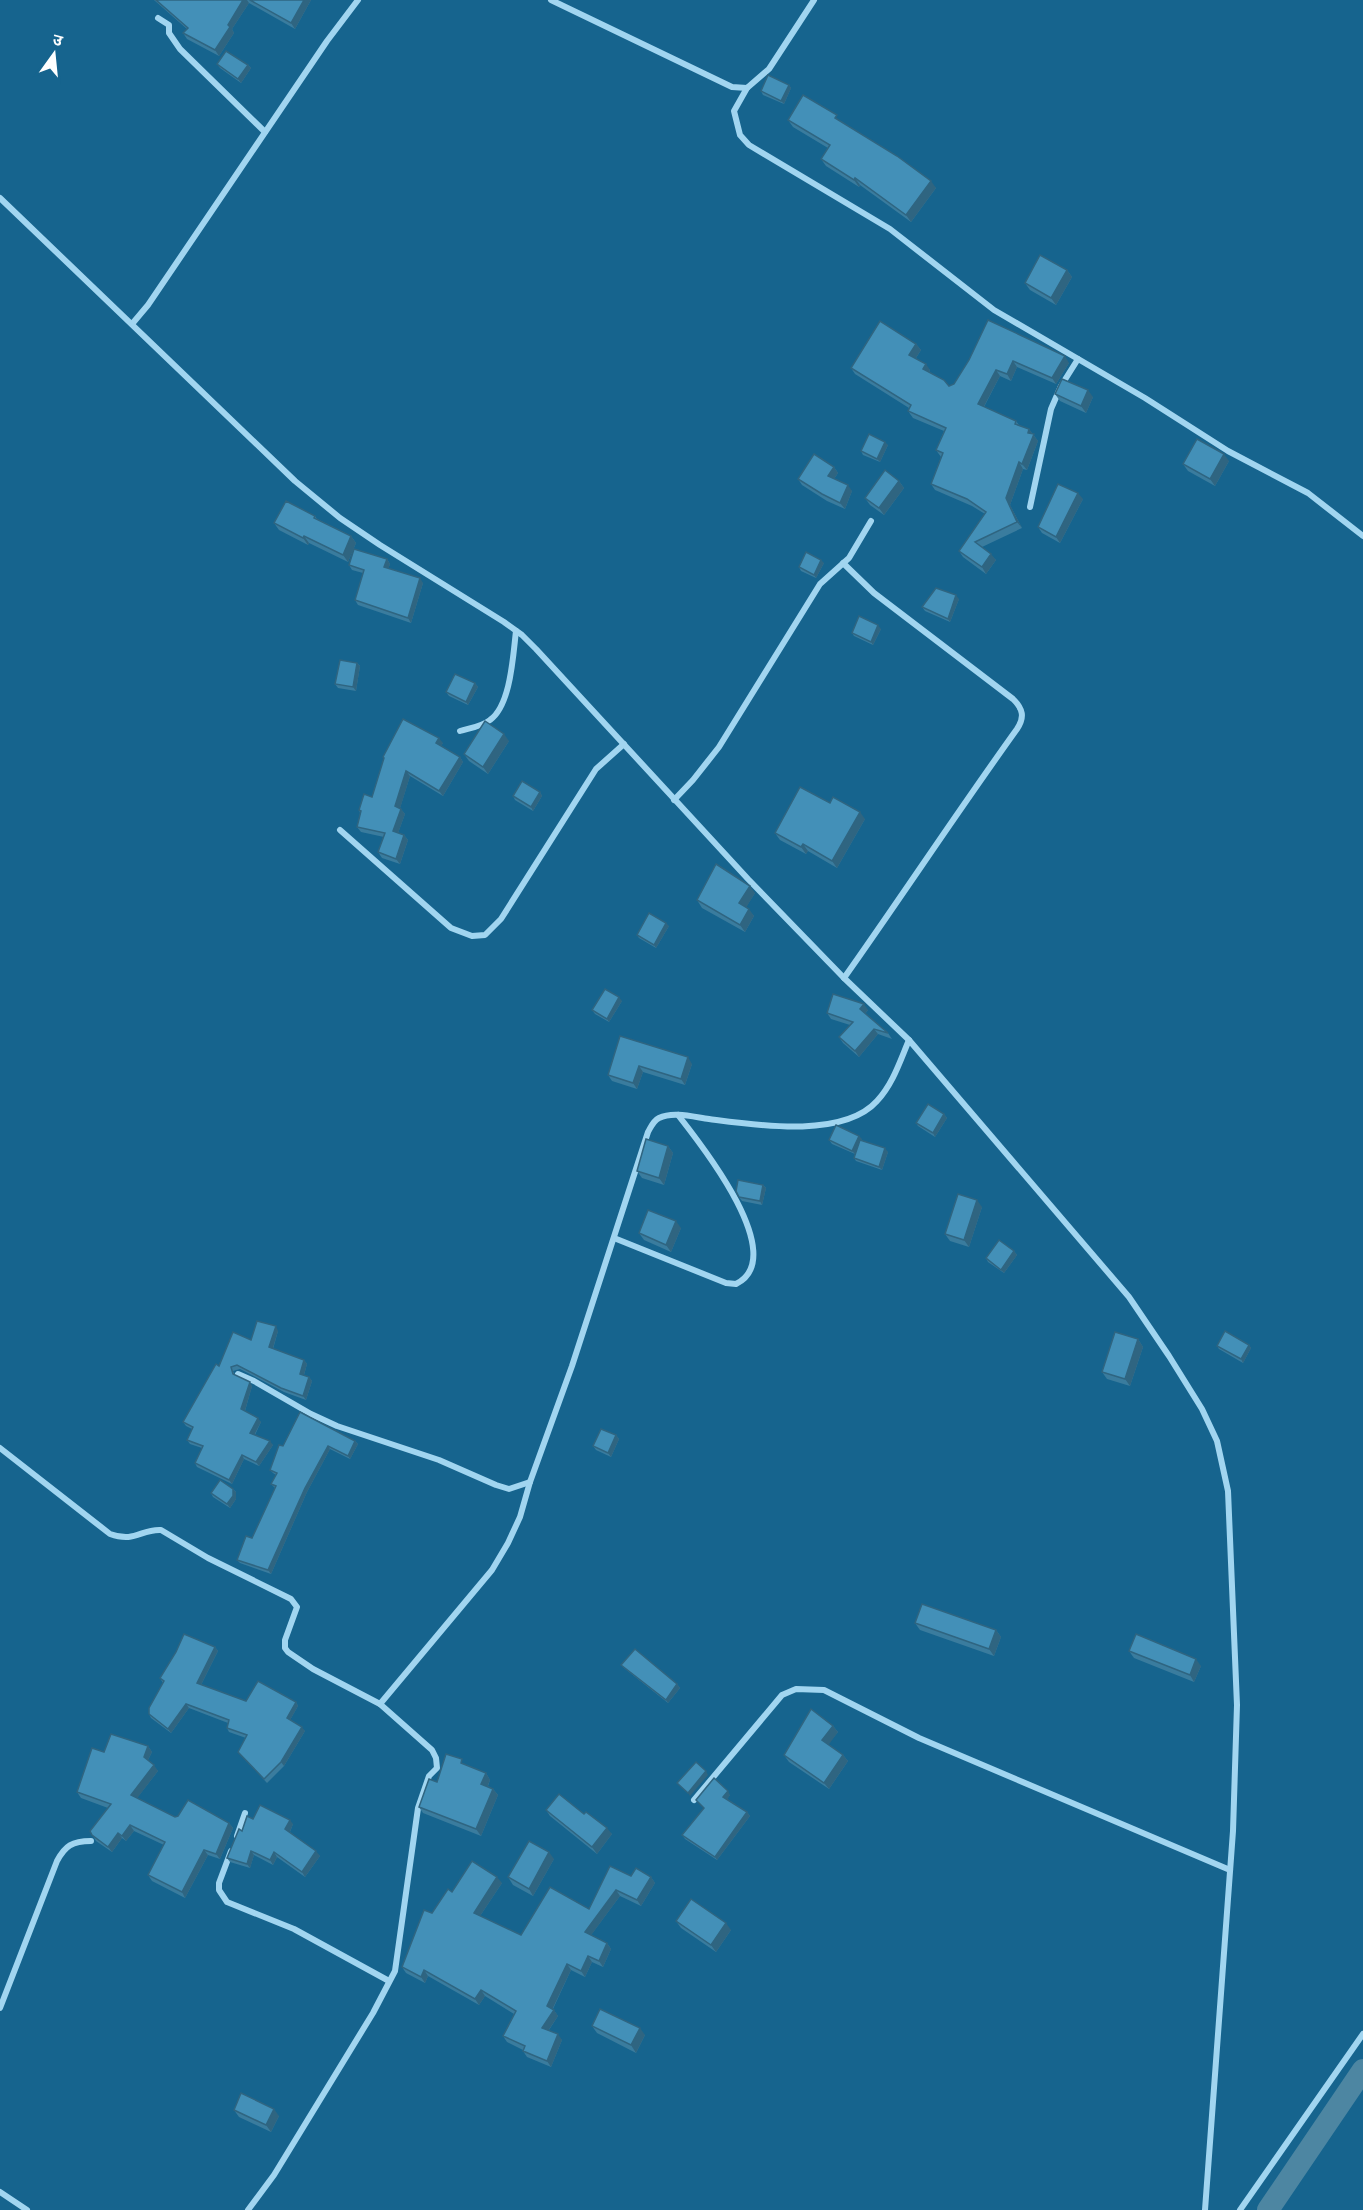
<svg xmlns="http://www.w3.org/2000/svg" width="1363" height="2210" font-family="'IBM Plex Sans','Noto Sans Devanagari',sans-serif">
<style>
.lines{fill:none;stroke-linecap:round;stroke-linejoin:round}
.canal{stroke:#4d86a2;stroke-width:22}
.minor{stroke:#a1d5f0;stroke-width:6}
.wall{fill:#3a7c9e}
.shaded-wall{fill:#2f6581}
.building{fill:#4390b8;stroke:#2f6581;stroke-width:1.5}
</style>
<rect width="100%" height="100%" fill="#16648e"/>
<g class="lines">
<path class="canal" d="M1268,2210l95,-140"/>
<g class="minor">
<path d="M551,0l181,87 15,1 22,-19 45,-69"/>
<path d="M158,18l11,7v8l11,16 85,83"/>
<path d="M747,88l-13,23 6,24 9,10 141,84 104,81 151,88 83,53 80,42 55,43"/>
<path d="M0,198l295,283 45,37 40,27 124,77 18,13 14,14 212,230 96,99 65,62 220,257 40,59 33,53 15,32 11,50 9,214 -4,126 -28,379"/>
<path d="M132,324l16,-19 179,-264 31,-41"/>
<path d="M1030,507l21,-98 10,-23 17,-27"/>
<path d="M843,563l31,30 139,106c10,10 12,18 4,30 -59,82 -115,167 -173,249"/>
<path d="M460,731c10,-3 21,-4 30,-11 21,-15 23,-65 26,-89"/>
<path d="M674,800l19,-20 26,-33 101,-163 29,-26 22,-37"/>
<path d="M340,830l111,98 21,8 13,-1 16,-16 95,-150 28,-25"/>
<path d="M614,1238l112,45 10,1c55,-27 -36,-141 -58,-169"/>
<path d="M238,1374l16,7 57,33 26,12 102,34 57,25 13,4 21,-7"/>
<path d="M0,1448l110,86c26,9 30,-5 51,-4l47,28 83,41 6,8 -12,33v8l3,4 25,17 67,35 52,46 4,8 1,10 -8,8 -11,32 -23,163 -22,42 -99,162 -26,35"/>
<path d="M380,1704l112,-134 16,-27 12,-26 10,-35 42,-116 76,-234c3,-5 5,-11 11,-14 14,-7 35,-1 50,1 46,6 134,20 168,-18 16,-17 23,-40 32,-61"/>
<path d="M694,1800l88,-105 14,-6 28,1 95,48 311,132"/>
<path d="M237,1836l8,-23"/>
<path d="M231,1851l-12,32v7l8,12 67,27 95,52"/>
<path d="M0,2008l57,-147c8,-15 15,-20 34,-20"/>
<path d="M0,2192l27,18"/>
<path d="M1240,2210l123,-176"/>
</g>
</g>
<g class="wall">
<path d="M154,0h157l-16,29 -46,-26 -17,26 2,4 -15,23 -32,-17 -4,-6 4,-4z"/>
<path d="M217,64l31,1 3,3 -10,15 -21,-15z"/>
<path d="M789,85l2,3 -7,16 -21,-9 -2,-4z"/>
<path d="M788,120l53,1 95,67 -25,34 -51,-37 -1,2 -33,-21 -5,-7 7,-11 -35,-21z"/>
<path d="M1067,270l5,7 -16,28 -26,-15 -5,-7z"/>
<path d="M916,344l5,6 -5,8 14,12 -1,3 20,13 5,-2 15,-24 100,3 -13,21 -39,-17 -6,14 -11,-5 -16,31 32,14 3,4 10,4 9,12 -11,29 -4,-1 -13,36 12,23 -40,19 14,13 -10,14 -23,-17 -4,-6 26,-37 -13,-8 -37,-16 -4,-6 10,-27 -5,-7 8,-19 -31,-13 -5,-7 1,-3 -54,-34 -4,-6z"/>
<path d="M1055,394l38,3 -7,16 -26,-12z"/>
<path d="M888,445l-8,17 -17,-7 -2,-4z"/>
<path d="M1229,461l-14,25 -27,-15 -5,-7z"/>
<path d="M834,467l4,6 -4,6 18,12 -7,18 -18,-8 -25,-16 -4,-6z"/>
<path d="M899,481l5,7 -20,27 -14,-10 -5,-7z"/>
<path d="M1083,499l-23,44 -18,-10 -4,-6z"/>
<path d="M315,516l2,3 34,17 5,7 -8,19 -39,-19 -1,2 -29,-15 -5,-7z"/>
<path d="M387,559l3,5 -2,5 35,14 -12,40 -53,-18 -3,-5 8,-27 -11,-3 -3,-5z"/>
<path d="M824,563l-8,15 -15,-7 -2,-4z"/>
<path d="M959,599l-9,23 -25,-11 -3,-4z"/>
<path d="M881,629l-8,16 -19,-9 -2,-3z"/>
<path d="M357,663l3,3 -4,25 -18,-3 -3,-4z"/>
<path d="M475,683l3,4 -10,18 -19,-9 -3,-4z"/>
<path d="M509,741l-21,33 -19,-13 -5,-7z"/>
<path d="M443,743l-2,3 19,11 3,5 -20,34 -33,-20 -10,32 5,6 -7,19 6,2 4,5 -8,24 -18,-6 -4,-6 6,-15 -23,-5 -4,-5 3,-14 -1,-3 13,-13 12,-38 -1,-2z"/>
<path d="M540,792l2,4 -9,15 -18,-11 -2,-4z"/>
<path d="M865,819l-28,49 -29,-17 -2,3 -26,-14 -5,-7z"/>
<path d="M755,893l-9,14 8,9 -9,16 -43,-24 -5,-8z"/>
<path d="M669,926l-13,22 -17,-10 -2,-3z"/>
<path d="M622,1001l-13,21 -14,-8 -3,-4z"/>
<path d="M868,1010l-3,4 23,19 4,6 -14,-5 -19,23 -16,-14 -4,-6 11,-12 -19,-6 -4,-6z"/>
<path d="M620,1036l72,28 -7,21 -42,-13 -6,17 -25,-8 -4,-6z"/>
<path d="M944,1114l3,4 -12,19 -17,-11 -2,-3z"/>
<path d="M862,1139l-1,1 27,12 -6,18 -26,-9 -2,-3 1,-4 -23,-10 -3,-4z"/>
<path d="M668,1146l5,7 -9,32 -22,-7 -5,-7z"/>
<path d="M763,1185l3,3 -4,17 -20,-4 -3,-4z"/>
<path d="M982,1207l-13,40 -19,-6 -5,-7z"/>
<path d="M681,1228l-10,24 -27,-12 -5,-7z"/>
<path d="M1014,1251l3,4 -13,18 -16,-11 -2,-4z"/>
<path d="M278,1331l-5,18 31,11 3,4 -3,11 5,2 3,4 -6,19 -22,-8 -44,-23 -7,2 2,4 17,11 -7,25 16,11 -6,13 18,10 -14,21 -15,-7 -12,25 -35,-17 -2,-4 7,-15 -12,-4 -3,-4 5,-11 -6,-3 -3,-4 36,-56 32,-26z"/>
<path d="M1138,1339l5,8 -13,39 -23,-7 -5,-7z"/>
<path d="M1249,1345l2,3 -8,15 -24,-14 -2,-3z"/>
<path d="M616,1435l3,4 -8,18 -15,-7 -3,-4z"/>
<path d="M355,1441l3,3 -8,15 -20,-10 -23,43 -36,82 -31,-11 -3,-3 15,-22 23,-50 -4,-4 5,-9 -3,-2 -3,-3 13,-24z"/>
<path d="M233,1489l3,3v7l-6,9 -17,-11 -2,-4z"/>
<path d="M915,1623l81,7 5,7 -7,19 -74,-26z"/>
<path d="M215,1647l3,4 -17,34 45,16 50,1 2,4 -8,14 15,11 -21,35 -17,17 -29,-31 8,-14 -17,-6 -2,-4 1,-5 -39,-15 -18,25 -20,-15 -2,-4 14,-31 -3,-5z"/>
<path d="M1129,1651l72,15 -7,16 -60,-24z"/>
<path d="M621,1665l56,19 3,4 -12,15 -44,-35z"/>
<path d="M833,1726l5,6 -10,12 15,11 5,6 -19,28 -40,-27 -5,-7z"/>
<path d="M148,1746l4,6 -4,8 10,11 -21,27 38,19 54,6 4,5 -13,31 -12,-4 -23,43 -33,-17 -4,-6 16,-30 -30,-14 -8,10 -4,-3 -10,14 -16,-11 -6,-10 18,-23 -27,-10 -4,-6 27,-40z"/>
<path d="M467,1765l19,8 4,7 -2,6 5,3 5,6 -17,41 -58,-23 -4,-6 18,-25z"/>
<path d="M730,1795l-3,4 20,13 3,4 -33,44 -32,-21 -3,-4 22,-27 -8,-8z"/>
<path d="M546,1810l38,4 28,20 -15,20 -47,-38z"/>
<path d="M253,1819l40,5 -3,8 30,24 -15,21 -28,-20 -4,8 -19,-10 -4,13 -20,-6 -3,-4 15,-27z"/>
<path d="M554,1859l-21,37 -20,-11 -5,-8z"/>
<path d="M631,1876l20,1 4,6 -14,23 -21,-10 -29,39 16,8 4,6 -8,18 -11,-5 -7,15 -14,-7 -18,39 5,7 -9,14 13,10 -11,27 -24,-10 -4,-6v-1l-16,-8 -4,-6 11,-22 -29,-18 -6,9 -51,-29 -3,7 -19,-10 -4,-6 30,-54 20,-21 50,-9 -22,33 41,19 68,-26z"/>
<path d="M676,1921l55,9 -15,22 -35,-24z"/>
<path d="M592,2026l53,9 -9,18 -39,-20z"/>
<path d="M234,2110l45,6 -8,16 -32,-15z"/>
</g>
<g class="shaded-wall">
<path d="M243,0h4l2,3 -17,26 2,4 -15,23 -4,-6 13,-25z"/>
<path d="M304,0h7l-16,29 -4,-6z"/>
<path d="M248,65l3,3 -10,15 -3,-4z"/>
<path d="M789,85l2,3 -7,16 -3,-3z"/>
<path d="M855,178l5,7 -1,2 -5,-7z"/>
<path d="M931,181l5,7 -25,34 -5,-7z"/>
<path d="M1067,270l5,7 -16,28 -5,-7z"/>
<path d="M916,344l5,6 -7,11 -5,-6z"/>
<path d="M1065,356l4,7 -13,21 -4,-6z"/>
<path d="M1013,361l4,6 -6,14 -4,-7z"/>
<path d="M926,364l4,6 -3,6 -4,-7z"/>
<path d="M996,370l4,6 -18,34 -4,-6z"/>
<path d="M1088,390l5,7 -7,16 -5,-7z"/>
<path d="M1029,429l9,12 -11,29 -5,-6z"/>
<path d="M885,442l3,3 -8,17 -3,-3z"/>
<path d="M1224,454l5,7 -14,25 -5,-7z"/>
<path d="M1019,462l4,7 -13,36 12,23 -5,-6 -11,-24z"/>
<path d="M834,467l4,6 -6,9 -4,-6z"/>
<path d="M899,481l5,7 -20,27 -5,-7z"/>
<path d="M848,485l4,6 -7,18 -5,-6z"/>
<path d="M1078,493l5,6 -23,44 -4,-6z"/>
<path d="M304,536l5,7 -1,2 -5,-7z"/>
<path d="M351,536l5,7 -8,19 -5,-7z"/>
<path d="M991,554l5,6 -10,14 -4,-7z"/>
<path d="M387,559l3,5 -3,8 -3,-5z"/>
<path d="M821,560l3,3 -8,15 -2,-3z"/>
<path d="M420,578l3,5 -12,40 -3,-5z"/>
<path d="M956,595l3,4 -9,23 -2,-3z"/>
<path d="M878,625l3,4 -8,16 -2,-3z"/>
<path d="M357,663l3,3 -4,25 -3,-4z"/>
<path d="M475,683l3,4 -10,18 -2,-3z"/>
<path d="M504,734l5,7 -21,33 -5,-7z"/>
<path d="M439,738l4,5 -3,5 -4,-5z"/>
<path d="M460,757l3,5 -20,34 -4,-5z"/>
<path d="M406,771l4,5 -11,36 -4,-6z"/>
<path d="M540,792l2,4 -9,15 -2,-4z"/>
<path d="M401,809l4,5 -8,22 -4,-5z"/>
<path d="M860,812l5,7 -28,49 -5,-7z"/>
<path d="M404,835l4,5 -8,24 -4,-5z"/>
<path d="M803,844l5,7 -2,3 -5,-7z"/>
<path d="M750,886l5,7 -11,18 -5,-8z"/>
<path d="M749,909l5,7 -9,16 -5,-7z"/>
<path d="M666,923l3,3 -13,22 -2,-3z"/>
<path d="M619,997l3,4 -13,21 -2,-3z"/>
<path d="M864,1004l4,6 -4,5 -4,-6z"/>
<path d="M874,1029l4,5 -19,23 -4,-6z"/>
<path d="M688,1057l4,7 -7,21 -4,-6z"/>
<path d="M639,1066l4,6 -6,17 -4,-6z"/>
<path d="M944,1114l3,4 -12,19 -2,-4z"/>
<path d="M859,1136l3,3 -7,15 -3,-3z"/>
<path d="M668,1146l5,7 -9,32 -5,-7z"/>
<path d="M885,1148l3,4 -6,18 -3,-3z"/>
<path d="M763,1185l3,3 -4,17 -2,-4z"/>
<path d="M977,1200l5,7 -13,40 -5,-7z"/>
<path d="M676,1221l5,7 -10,24 -5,-7z"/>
<path d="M1014,1251l3,4 -13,18 -3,-3z"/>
<path d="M276,1326l2,5 -6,20 -3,-4z"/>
<path d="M1138,1339l5,8 -13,39 -5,-7z"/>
<path d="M1249,1345l2,3 -8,15 -2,-4z"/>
<path d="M304,1360l3,4 -4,14 -3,-4z"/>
<path d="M309,1377l3,4 -6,19 -3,-4z"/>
<path d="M250,1382l2,4 -8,28 -3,-5z"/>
<path d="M258,1418l3,4 -8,15 -3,-4z"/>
<path d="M616,1435l3,4 -8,18 -3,-4z"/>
<path d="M270,1441l3,4 -14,21 -3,-4z"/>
<path d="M355,1441l3,3 -8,15 -2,-3z"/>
<path d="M328,1446l2,3 -23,43 -36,82 -3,-4 37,-82z"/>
<path d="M242,1455l2,4 -12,25 -3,-4z"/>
<path d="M233,1489l3,3v7l-6,9 -3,-4z"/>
<path d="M996,1630l5,7 -7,19 -5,-7z"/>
<path d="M215,1647l3,4 -18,36 -3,-4z"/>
<path d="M1196,1659l5,7 -7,16 -4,-7z"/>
<path d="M677,1684l3,4 -12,15 -2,-3z"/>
<path d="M296,1702l2,4 -9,16 -2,-4z"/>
<path d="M186,1704l3,4 -18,25 -3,-4z"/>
<path d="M833,1726l5,6 -11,15 -5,-7z"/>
<path d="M302,1727l3,4 -21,35 -3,-4z"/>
<path d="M148,1746l4,6 -5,10 -3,-5z"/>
<path d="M843,1755l5,6 -19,28 -5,-6z"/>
<path d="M154,1765l4,6 -23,30 -4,-6z"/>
<path d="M706,1771l2,4 -18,21 -2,-3z"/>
<path d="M486,1773l4,7 -4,10 -5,-6z"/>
<path d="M493,1789l5,6 -17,41 -5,-7z"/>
<path d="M728,1791l2,4 -4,6 -3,-4z"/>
<path d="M747,1812l3,4 -33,44 -2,-3z"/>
<path d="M290,1820l3,4 -4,10 -4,-5z"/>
<path d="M229,1823l4,5 -13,31 -4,-5z"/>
<path d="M130,1825l4,6 -8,10 -4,-5z"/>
<path d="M607,1828l5,6 -15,20 -5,-7z"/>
<path d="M118,1833l4,5 -10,14 -4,-5z"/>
<path d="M204,1850l4,5 -23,43 -3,-6z"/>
<path d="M251,1851l3,4 -4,13 -3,-4z"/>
<path d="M316,1851l4,5 -15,21 -3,-5z"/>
<path d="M274,1852l3,5 -4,8 -3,-5z"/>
<path d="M549,1852l5,7 -21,37 -4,-7z"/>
<path d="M497,1877l5,6 -24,36 -4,-6z"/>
<path d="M651,1877l4,6 -14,23 -4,-6z"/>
<path d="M616,1890l4,6 -31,42 -4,-6z"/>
<path d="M726,1923l5,7 -15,22 -5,-7z"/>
<path d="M607,1943l4,6 -8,18 -4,-6z"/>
<path d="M588,1956l4,6 -7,15 -4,-6z"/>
<path d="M567,1964l4,6 -20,42 -4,-6z"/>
<path d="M424,1970l4,6 -3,7 -4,-6z"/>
<path d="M481,1990l4,6 -6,9 -4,-6z"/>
<path d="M554,2010l4,6 -12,18 -4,-6z"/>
<path d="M640,2028l5,7 -9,18 -5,-8z"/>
<path d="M558,2034l4,6 -11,27 -4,-6z"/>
<path d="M274,2109l5,7 -8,16 -5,-7z"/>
</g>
<g class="building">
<path d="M156,0h87l-15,25 2,2 -15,23 -32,-17 5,-5z"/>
<path d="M250,0h54l-13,23z"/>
<path d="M226,51l22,14 -10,14 -21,-15z"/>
<path d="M768,75l21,10 -8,16 -20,-10z"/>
<path d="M803,95l34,20 -2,3 62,38 34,25 -25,34 -51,-37 -1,2 -33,-21 9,-14 -42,-25z"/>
<path d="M1040,255l27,15 -16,28 -26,-15z"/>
<path d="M988,320l77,36 -13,22 -39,-17 -6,13 -11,-4 -18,34 38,17 -1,3 14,5 -1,4 6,1 -12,30 -3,-2 -13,36 11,24 -42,20 16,12 -9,13 -23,-16 27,-39 -19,-13 -36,-15 12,-31 -7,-3 10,-22 -38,-17 3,-6 -60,-37 29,-47 36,23 -7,11 17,9 -3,5 21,11 5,6 5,-2 15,-24z"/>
<path d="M1062,379l26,11 -7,16 -26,-12z"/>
<path d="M869,434l16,8 -8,17 -16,-8z"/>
<path d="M1197,439l27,15 -14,25 -27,-15z"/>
<path d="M814,454l20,13 -6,9 20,9 -8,18 -18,-9 -24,-15z"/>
<path d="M885,470l14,11 -20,27 -14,-10z"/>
<path d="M1058,484l20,9 -22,44 -18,-10z"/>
<path d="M286,501l29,15 -1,2 37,18 -8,19 -39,-19 -1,2 -29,-15z"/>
<path d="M354,549l33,10 -3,8 36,11 -12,40 -53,-18 9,-30 -15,-5z"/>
<path d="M806,552l15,8 -7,15 -15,-8z"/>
<path d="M936,588l20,7 -8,24 -26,-12z"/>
<path d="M859,616l19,9 -7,17 -19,-9z"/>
<path d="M340,660l17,3 -4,24 -18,-3z"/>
<path d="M455,674l20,9 -9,19 -20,-10z"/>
<path d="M403,719l36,19 -3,5 24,14 -21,34 -33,-20 -11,35 6,3 -8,22 11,4 -8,24 -18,-7 7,-19 -28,-6 4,-16 -2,-1 5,-16 8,3 12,-39 -1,-1z"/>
<path d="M485,721l19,13 -21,33 -19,-13z"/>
<path d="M522,781l18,11 -9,15 -18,-11z"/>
<path d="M800,787l30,16 3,-6 27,15 -28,49 -29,-17 -2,3 -26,-14z"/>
<path d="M716,864l34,22 -11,17 10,6 -9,16 -43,-25z"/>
<path d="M649,913l17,10 -12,22 -17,-10z"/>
<path d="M605,989l14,8 -12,22 -15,-9z"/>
<path d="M833,994l31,10 -4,5 28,24 -14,-4 -19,22 -16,-14 14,-15 -26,-9z"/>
<path d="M620,1036l68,21 -7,22 -42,-13 -6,17 -25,-8z"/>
<path d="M928,1104l16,10 -11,19 -17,-10z"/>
<path d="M836,1125l23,11 -7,15 -23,-11z"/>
<path d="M646,1139l22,7 -9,32 -22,-7z"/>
<path d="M860,1140l25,8 -6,19 -25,-9z"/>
<path d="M738,1180l25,5 -3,16 -21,-4 -3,-6z"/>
<path d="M958,1194l19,6 -13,40 -19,-6z"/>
<path d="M648,1210l28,11 -10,24 -27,-12z"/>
<path d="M999,1240l15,11 -13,19 -15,-12z"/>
<path d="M257,1321l19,5 -7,21 35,13 -4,14 9,3 -6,19 -22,-8 -44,-23 -6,2 2,7 17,8 -9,27 17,9 -8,15 20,8 -14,21 -14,-7 -13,25 -34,-17 8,-17 -16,-6 6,-13 -10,-5 33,-58 3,2 14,-34 18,8z"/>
<path d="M1225,1331l24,14 -8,14 -24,-13z"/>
<path d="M1115,1332l23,7 -13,40 -23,-7z"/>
<path d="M300,1412l55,29 -7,15 -20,-10 -23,42 -37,82 -31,-10 9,-24 6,2 24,-52 -5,-2 6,-11 -7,-3 9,-25 4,1z"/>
<path d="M601,1429l15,6 -8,18 -15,-7z"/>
<path d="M220,1480l13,9v7l-6,8 -16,-11z"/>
<path d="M922,1604l74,26 -7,19 -74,-26z"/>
<path d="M184,1634l31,13 -18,36 49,18 12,-20 38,21 -9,16 15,9 -21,35 -17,17 -26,-27 9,-17 -20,-7 2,-8 -43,-16 -18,25 -19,-15v-6l15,-27 -4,-3 16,-26z"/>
<path d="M1136,1634l60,25 -6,16 -61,-24z"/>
<path d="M635,1649l42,35 -11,16 -45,-35z"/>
<path d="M811,1709l22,17 -11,14 21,15 -19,28 -40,-28z"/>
<path d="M111,1734l37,12 -4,11 10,8 -23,30 44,22 3,-1 10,-16 41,23 -13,31 -12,-4 -22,42 -34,-17 17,-33 -35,-17 -8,11 -4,-3 -10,14 -16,-12 -2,-4 21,-27 -34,-12 15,-44 12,4z"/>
<path d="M446,1754l16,5 -1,4 25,10 -5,11 12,5 -17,40 -57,-22 10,-28 8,3z"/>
<path d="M696,1762l10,9 -18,22 -11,-10z"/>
<path d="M714,1778l14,13 -5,6 24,15 -32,45 -33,-22 22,-27 -8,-8z"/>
<path d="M559,1794l25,20 2,-2 21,16 -15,19 -46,-37z"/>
<path d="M260,1805l30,15 -5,9 31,22 -14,21 -28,-20 -4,8 -19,-9 -4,13 -20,-6 12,-29 3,2 5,-15 6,3z"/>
<path d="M529,1841l20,11 -20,37 -21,-12z"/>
<path d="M472,1861l25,16 -23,36 47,22 29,-48 39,22 21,-43 21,10 5,-8 15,9 -14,23 -21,-10 -31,42 22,11 -8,18 -11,-5 -7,15 -14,-7 -20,42 7,4 -12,18 16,6 -11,27 -24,-10 2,-5 -22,-10 13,-25 -35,-21 -6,9 -51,-29 -3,7 -19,-10 22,-57 8,3 16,-24 4,3z"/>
<path d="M691,1899l35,24 -15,22 -35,-24z"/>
<path d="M600,2009l40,19 -9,17 -39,-19z"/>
<path d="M241,2093l33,16 -8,16 -32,-15z"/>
</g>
<g transform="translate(54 54) rotate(15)" stroke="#16648e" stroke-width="4.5" paint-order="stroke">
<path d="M0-4.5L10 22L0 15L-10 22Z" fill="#ffffff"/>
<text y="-9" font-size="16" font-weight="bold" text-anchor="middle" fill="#ffffff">उ</text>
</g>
</svg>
